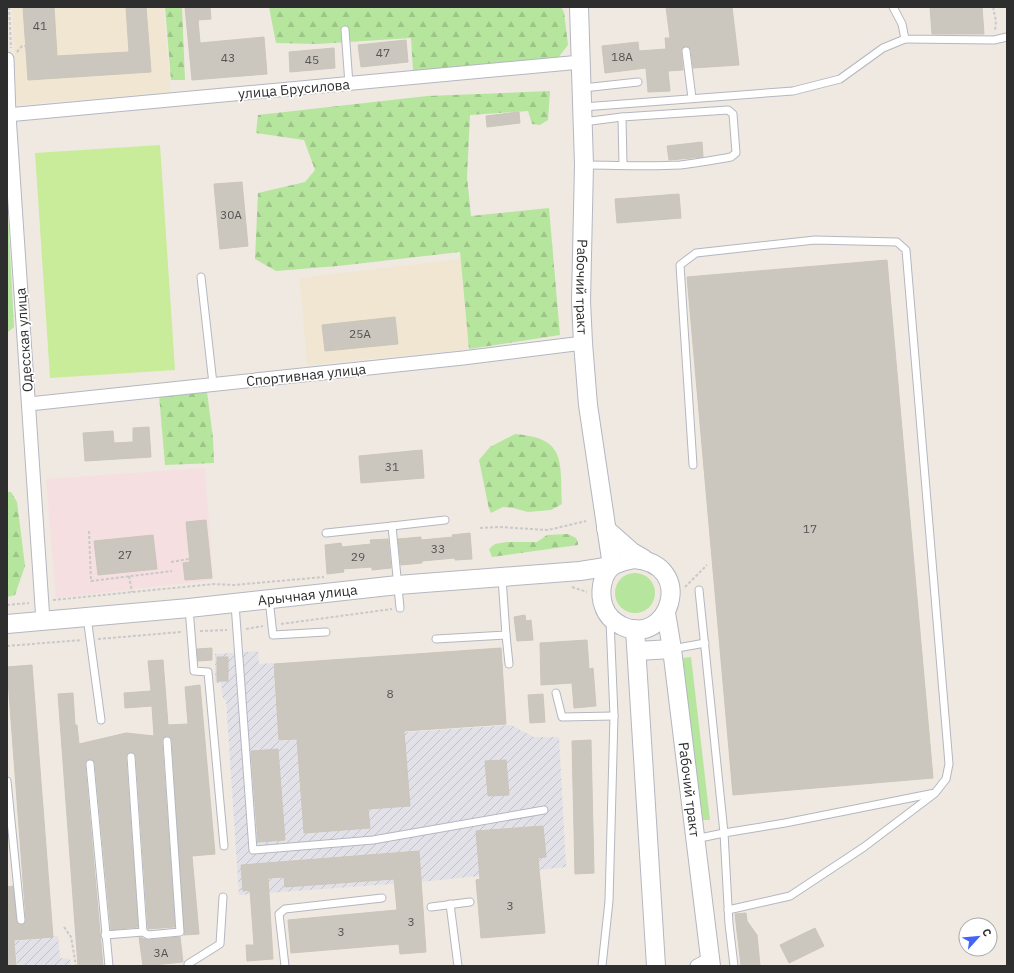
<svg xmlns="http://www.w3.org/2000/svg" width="1014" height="973" font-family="'IBM Plex Sans',sans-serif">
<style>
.industrial{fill:url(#industrial-furrows)}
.education{fill:#f0e6d1}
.medical{fill:#f5dfe0}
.grass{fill:#b6e59e}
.forest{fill:url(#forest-firs)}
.pitch{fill:#c9ec9a}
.building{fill:#cbc7bf;stroke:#cbc5ba}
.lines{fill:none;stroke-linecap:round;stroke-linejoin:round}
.lane-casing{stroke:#b4b7c1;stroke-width:9}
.street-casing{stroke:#b4b7c1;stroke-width:15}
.secondary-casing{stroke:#b4b7c1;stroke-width:20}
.path{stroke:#c9c9c9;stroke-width:2;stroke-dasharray:3 2;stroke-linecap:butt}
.lane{stroke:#fff;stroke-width:7}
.street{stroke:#fff;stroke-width:13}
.secondary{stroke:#fff;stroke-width:18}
.labels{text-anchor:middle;stroke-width:3.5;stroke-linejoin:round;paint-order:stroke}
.number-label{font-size:12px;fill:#555452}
.street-label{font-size:14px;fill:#2e2e2e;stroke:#fff}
</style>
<defs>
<pattern id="industrial-furrows" width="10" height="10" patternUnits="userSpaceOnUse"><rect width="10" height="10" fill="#e3e1e8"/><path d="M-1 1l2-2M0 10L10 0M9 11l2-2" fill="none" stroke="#c3c1c7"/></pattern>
<pattern id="forest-firs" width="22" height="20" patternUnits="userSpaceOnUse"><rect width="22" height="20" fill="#b6e59e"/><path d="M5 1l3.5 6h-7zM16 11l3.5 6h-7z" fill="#9dc588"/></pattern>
</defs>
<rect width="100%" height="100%" fill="#efe9e1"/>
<g class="industrial">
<path d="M258,651l1,13 14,-1 6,78 232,-16 23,12h25l7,130 -146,15 -181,13 -13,-195 -3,-1 -2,-16h-6v-29z"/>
<path d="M58,936l2,22 10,1 1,7h-54l-2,-25z"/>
</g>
<g class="education">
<path d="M12,7h151l8,85 -154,13z"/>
<path d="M460,259l9,90 -162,16 -7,-87z"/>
</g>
<path class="medical" d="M205,468l8,112 -157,18 -10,-119z"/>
<g class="grass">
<circle cx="635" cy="593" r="20"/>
<path d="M691,657l19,163h-9l-18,-162z"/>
</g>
<g class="forest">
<path d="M165,7h17l3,73h-14z"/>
<path d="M269,7h292l3,5 4,33 -11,14 -99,8 -34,5 -11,-2 -2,-32 -94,6 -41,-1z"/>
<path d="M550,91l-2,29 -8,5 -8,-1 -4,-13 -58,4 -3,62 4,39 78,-8 11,127 -91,14 -9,-97 -122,14 -62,5 -21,-12 3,-66 47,-11 10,-12 -11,-30 -48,-7 2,-18 169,-19z"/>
<path d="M7,196l7,131 -7,6z"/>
<path d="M207,392l6,46 1,25 -49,2 -6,-70z"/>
<path d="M515,434c52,4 45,28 47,70l-11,6 -23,2 -15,-4 -10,-1 -12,6 -2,-4 -10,-49 11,-13z"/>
<path d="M7,492h4l6,10 8,64 -10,29 -8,2z"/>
<path d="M568,534l8,4 2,4v3l-86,12 -3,-8 6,-5 12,-2h30l10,-7z"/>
</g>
<path class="pitch" d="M160,145l15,225 -125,8 -15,-225z"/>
<g class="building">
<path d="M23,7h31l3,49 72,-4 -3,-45h20l5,65 -123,8z"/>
<path d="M185,7h25l1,12 -13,1 2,23 64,-6 3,37 -75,6z"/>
<path d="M666,7h66l7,58 -46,3 -2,-18 -3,-3 -3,-1 -4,5 2,19 -15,1 2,20 -22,1 -2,-24 -41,5 -3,-27 36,-4 1,9 27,-2 -1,-11h5z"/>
<path d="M930,7h52l2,27h-52z"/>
<path d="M406,40l2,22 -47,5 -3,-22z"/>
<path d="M334,48l1,20 -45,4 -1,-20z"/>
<path d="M519,112l1,11 -33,4 -1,-11z"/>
<path d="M702,142l1,15 -34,3 -2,-14z"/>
<path d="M242,182l6,64 -28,3 -6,-65z"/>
<path d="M679,194l2,24 -64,5 -2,-24z"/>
<path d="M887,260l46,518 -200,17 -46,-518z"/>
<path d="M395,317l3,27 -73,7 -3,-26z"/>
<path d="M149,427l2,30 -66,4 -2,-28 30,-2 1,12 19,-1v-14z"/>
<path d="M422,450l2,28 -63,5 -2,-27z"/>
<path d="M206,520l6,58 -27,2 -2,-17 7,-1 -4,-40z"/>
<path d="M470,533l2,26 -17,1v-2l-33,3v2l-21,2 -3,-26 23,-2v3l32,-3 -1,-2z"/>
<path d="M153,535l4,34 -59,6 -4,-34z"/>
<path d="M388,539l3,29 -19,2v-3l-29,2 1,3 -17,2 -2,-29 16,-2 1,4 29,-3 -1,-4z"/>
<path d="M525,615l1,6 5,-1 2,20 -16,1 -3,-24z"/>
<path d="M587,640l2,29 4,-1 3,38 -22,2 -2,-25 -31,2 -1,-42z"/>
<path d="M212,648v12l-14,1 -1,-12z"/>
<path d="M501,648l5,76 -102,7 6,75 -42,3 2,19 -66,5 -7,-94 -18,1 -5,-76z"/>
<rect x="217" y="657" width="11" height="24"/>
<path d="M163,660l5,65 20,-1 -3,-37 15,-2 15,169 -23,2 7,78 -15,1 -12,-194 -2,-4 -4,-1 -4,5 13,186 -27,2 -12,-172 -5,-5 -3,1 -2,4 12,170 -27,3 -16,-166 -3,-4h-5l-2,4 18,202h-25l-20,-272 15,-1 2,32h2l2,19 47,-11 28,3 -2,-30 -27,2 -1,-15 27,-2 -3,-30z"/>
<path d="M32,665l21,272 -39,3 2,26h-9v-79l6,-1 4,37 5,2 4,-5 -19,-253z"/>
<path d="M543,694l2,28 -15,1 -2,-28z"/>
<path d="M591,740l3,133 -19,1 -3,-133z"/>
<path d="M278,749l7,91 -27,2 -7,-91z"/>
<path d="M506,760l3,35 -21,1 -3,-35z"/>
<path d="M543,826l3,31 -8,1 7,75 -64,5 -5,-58 4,-1 -4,-48z"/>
<path d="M419,851l7,101 -26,2 -1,-10 -108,9 -3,-33 109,-10 -3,-31 -109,8 -1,-10 -16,1 5,81 -26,2 -1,-16h8l-4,-55 -7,1 -2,-26z"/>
<path d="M746,913l1,8 10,14 3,31h-19l-6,-52z"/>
<path d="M815,928l9,18 -35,17 -9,-18z"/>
<path d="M139,937l9,3 32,-3 3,25 -40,4z"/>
</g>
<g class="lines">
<defs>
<g id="lane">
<path d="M893,7l9,17 3,15 89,1 13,-3"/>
<path d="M345,30l4,54"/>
<path d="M686,51l6,47"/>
<path d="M583,88l55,-6"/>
<path d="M583,107l210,-16 47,-12 43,-31 22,-9"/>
<path d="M583,122l39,-5"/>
<path d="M585,165c31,0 63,2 95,0 17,-2 34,-5 51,-8l5,-4 -3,-39 -5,-4 -106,7 1,48"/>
<path d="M201,277l12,107"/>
<path d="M693,465l-13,-200 16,-12 119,-13 82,2 9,8 43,514 -3,15 -11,14 -150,30 -61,10 5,91 5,42"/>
<path d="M392,526l53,-6"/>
<path d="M326,533l66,-7 8,82"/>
<path d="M269,599l4,36 53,-3"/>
<path d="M235,604l18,246 120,-10 171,-30"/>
<path d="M189,608l5,63 14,1 16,174"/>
<path d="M87,617l14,103"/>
<path d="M506,635l3,29"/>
<path d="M436,639l70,-4 -4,-57"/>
<path d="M672,649l33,-6"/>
<path d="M556,693l6,24 52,-1"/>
<path d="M90,764l19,202"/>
<path d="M7,781l14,139"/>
<path d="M695,839l29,-6 -25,-243"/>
<path d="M450,904l8,62"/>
<path d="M431,907l39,-5"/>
<path d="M728,910l62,-14 74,-49 70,-53"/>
<path d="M143,932l5,3 32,-3 -13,-191"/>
<path d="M105,935l38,-3 -12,-175"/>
<path d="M188,966v-2l32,-20 3,-47"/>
<path d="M285,966l-6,-52 6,-5 97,-11"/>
<path d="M602,966l7,-65 5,-185 -4,-96"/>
</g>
<g id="street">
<path d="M7,59l2,56 34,506"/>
<path d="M7,115l574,-53"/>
<path d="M29,404l434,-46 120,-15"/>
<path d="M697,966l13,-7"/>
</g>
<g id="secondary">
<path id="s1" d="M579,7l5,158 -3,136 2,42 5,62 24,161"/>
<path d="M606,529l26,23 12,7"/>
<path d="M634,559c63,5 35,89 -12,67 -8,-4 -15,-10 -18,-19 -5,-13 -3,-34 10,-42 6,-3 13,-5 20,-6z"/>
<path id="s2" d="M666,613l6,36 39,317"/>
<path id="s3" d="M7,624l182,-16 209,-23 182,-14 32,-5"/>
<path d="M635,629l21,337"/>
<path d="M637,651l35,-2"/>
</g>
</defs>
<use href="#lane" class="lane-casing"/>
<use href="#street" class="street-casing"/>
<use href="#secondary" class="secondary-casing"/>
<g class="path">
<path d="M9,7l2,41"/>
<path d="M993,7l3,14 -1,10"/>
<path d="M17,52l5,-6h4"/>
<path d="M480,528l19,-1 49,3 38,-9"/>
<path d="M89,531l2,50 81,-10"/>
<path d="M171,562l18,-3"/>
<path d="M129,576l3,16"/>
<path d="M572,587l15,5"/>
<path d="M685,587l22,-22"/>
<path d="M53,600l161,-16 20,1 90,-8"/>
<path d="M7,605l22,-2"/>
<path d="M281,624l111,-15"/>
<path d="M246,629l17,-3"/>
<path d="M200,631l27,-1"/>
<path d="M98,639l83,-7"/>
<path d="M7,646l75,-6"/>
<path d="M64,927l7,10 5,29"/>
</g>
<use href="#lane" class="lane"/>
<use href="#street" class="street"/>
<use href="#secondary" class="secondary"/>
</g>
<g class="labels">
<g class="number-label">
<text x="40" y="30">41</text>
<text x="383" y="57">47</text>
<text x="622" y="61">18А</text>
<text x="228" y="62">43</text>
<text x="312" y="64">45</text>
<text x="231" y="219">30А</text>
<text x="360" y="338">25А</text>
<text x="392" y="471">31</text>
<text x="810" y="533">17</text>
<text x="438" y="553">33</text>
<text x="125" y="559">27</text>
<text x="358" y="561">29</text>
<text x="390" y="698">8</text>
<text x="510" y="910">3</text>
<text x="411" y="926">3</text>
<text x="341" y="936">3</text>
<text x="161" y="957">3А</text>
</g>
<g class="street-label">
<text transform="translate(294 89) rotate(-5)" y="5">улица Брусилова</text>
<text dy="5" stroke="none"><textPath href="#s1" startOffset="280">Рабочий тракт</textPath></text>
<text transform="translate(24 340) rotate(-94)" y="5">Одесская улица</text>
<text transform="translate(306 375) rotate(-6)" y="5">Спортивная улица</text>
<text dy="5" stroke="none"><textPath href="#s3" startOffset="302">Арычная улица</textPath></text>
<text dy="5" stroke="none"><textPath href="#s2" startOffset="178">Рабочий тракт</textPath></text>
</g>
</g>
<rect width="1014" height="973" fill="none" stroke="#2e2e2e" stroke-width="16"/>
<g transform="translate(978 937) rotate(63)"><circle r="19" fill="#ffffff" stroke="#ababab"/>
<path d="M0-3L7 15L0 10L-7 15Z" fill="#4264fb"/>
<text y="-6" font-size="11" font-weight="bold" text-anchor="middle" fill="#2e2e2e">С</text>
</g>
</svg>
